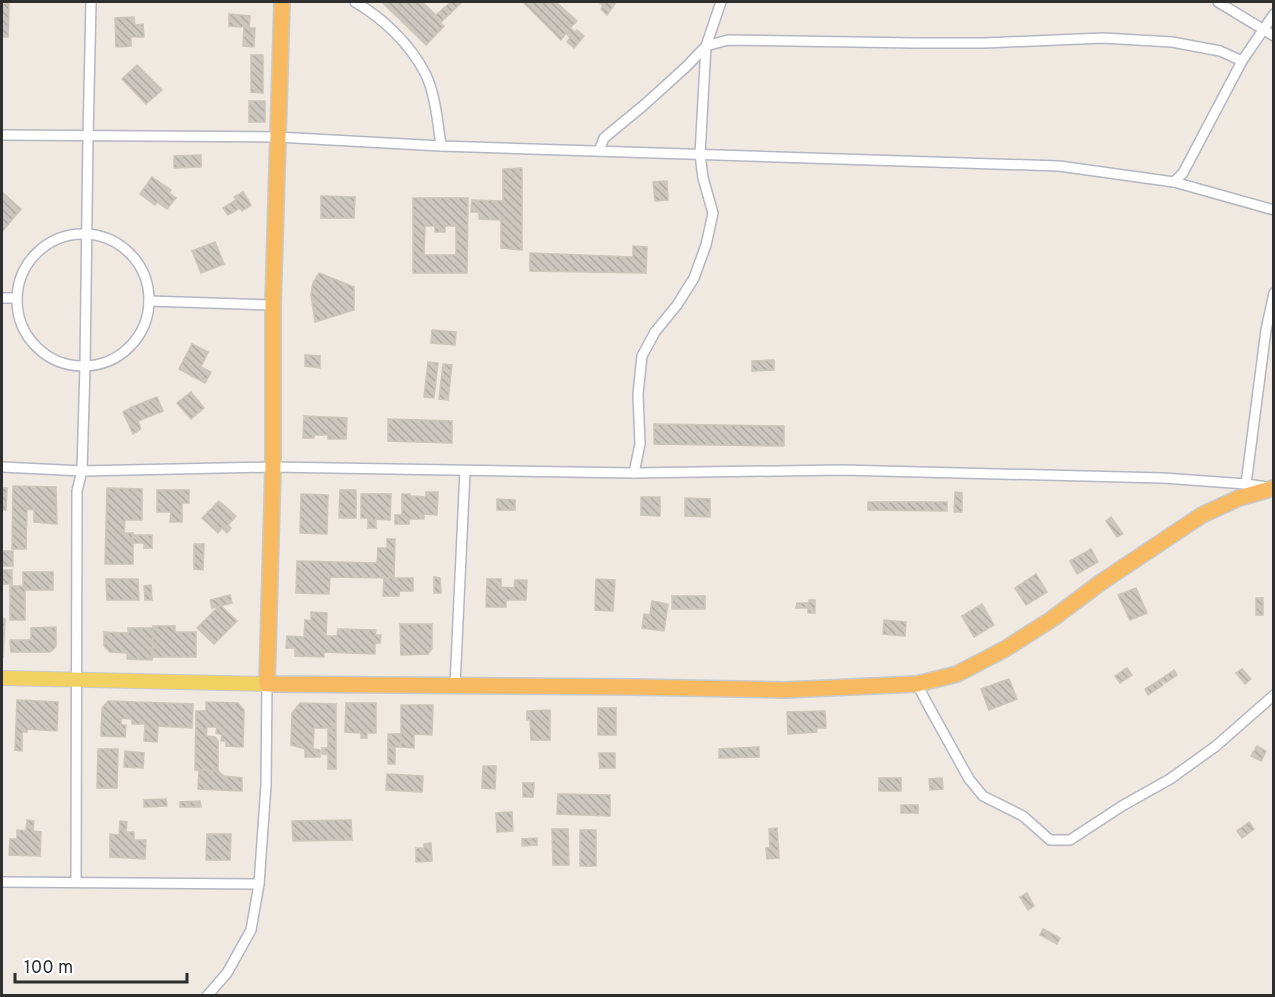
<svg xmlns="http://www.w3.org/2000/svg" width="1275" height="997" font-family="Overpass,sans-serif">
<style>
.building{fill:url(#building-back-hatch);stroke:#cbc5ba;stroke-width:1.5;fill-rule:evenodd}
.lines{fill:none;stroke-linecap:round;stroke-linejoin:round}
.minor-casing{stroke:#b4b7c1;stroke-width:12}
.primary-casing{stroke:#c9c9c9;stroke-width:16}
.trunk-casing{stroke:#c9c9c9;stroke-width:18}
.minor{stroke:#fff;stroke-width:9}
.primary{stroke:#f2d163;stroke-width:14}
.trunk{stroke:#f8ba60;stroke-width:15}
</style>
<defs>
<pattern id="building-back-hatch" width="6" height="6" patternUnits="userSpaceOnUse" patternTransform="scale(1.5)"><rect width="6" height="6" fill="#cbc7bf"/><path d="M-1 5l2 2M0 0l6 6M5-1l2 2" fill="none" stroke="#afaba4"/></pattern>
</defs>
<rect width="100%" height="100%" fill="#efe9e1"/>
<g class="building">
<path d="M382,2h40l14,13 15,-13h11l-22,21 4,3 -18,19z"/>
<path d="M523,2h33l21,19 -7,7 5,4 2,-2 7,6 -10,12 -7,-6 3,-4 -4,-5 -5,7z"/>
<path d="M599,2h17l-9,13 -6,-6 2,-3z"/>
<path d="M2,3l7,1 -1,33h-6z"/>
<path d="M229,14l21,2 -1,12h6l-1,19 -11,-1 1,-19 -15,-1z"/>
<path d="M134,17l1,8 8,-1 1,13h-13v9l-15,1 -1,-29z"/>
<path d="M251,55h12v38l-12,-1z"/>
<path d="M137,65l25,25 -16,14 -24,-25z"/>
<rect x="249" y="101" width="16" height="21"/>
<path d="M201,155v12l-27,1v-12z"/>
<path d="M522,168v82l-21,-2v-28l-22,-1v-7h-8l1,-12 31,1v-32z"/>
<path d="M152,177l19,13 -2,3 7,5 -9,11 -10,-7 -2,3 -15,-11z"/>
<path d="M667,181l1,19 -13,1 -2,-19z"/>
<path d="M2,192l19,17 -19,23z"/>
<path d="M243,192l8,13 -9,6 -2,-3 -12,7 -5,-7 13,-8 -2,-3z"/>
<path d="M321,196l34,1 -1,21h-33z"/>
<path d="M413,198h55l-1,75h-54zM425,226h10v6h10v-6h11v29h-32z"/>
<path d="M215,242l9,22 -23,9 -9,-22z"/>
<path d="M633,246l14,1 -1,26 -116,-2v-18l103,4z"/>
<path d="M319,273l35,14v23l-39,12 -4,-27 2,-12z"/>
<path d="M432,330l24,2 -1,13 -24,-2z"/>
<path d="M192,344l16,8 -7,15 10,5 -6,11 -26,-14z"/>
<path d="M305,355l15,1v12l-15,-2z"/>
<path d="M774,360v10l-22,1v-10z"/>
<path d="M428,362l10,1 -4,35 -10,-1z"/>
<path d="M443,364l9,1 -4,35 -9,-1z"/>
<path d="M191,392l13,16 -13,11 -14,-16z"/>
<path d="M157,397l6,14 -25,10 3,8 -8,5 -10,-22 9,-5z"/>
<path d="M304,416l43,2 -1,21h-18v-4h-14v3h-11z"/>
<path d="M388,419l64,2v22l-64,-2z"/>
<path d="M654,424l130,2v20l-130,-2z"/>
<path d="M13,486l43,1 1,37 -23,-2v-12l-7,-1 -1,40h-14z"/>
<path d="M2,488h5l-1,22h-4z"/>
<path d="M107,488l35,1v31h-17l-1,13h9v31h-28z"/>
<path d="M157,490h32v13h-7v19h-12l1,-10h-14z"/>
<path d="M340,490h16v28h-17z"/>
<path d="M426,492h12l-1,23 -13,-1v5h-15v5h-14v-9h7v-21h8v2l16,1z"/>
<path d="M955,492l7,1v19h-8z"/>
<path d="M301,494l27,1 -1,39 -27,-1z"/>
<path d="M361,494h30l-1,26 -14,-1v9h-8v-10h-7z"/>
<path d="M641,497h19v19l-19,-1z"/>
<path d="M685,498l25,1v18l-25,-1z"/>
<path d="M497,499l18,1v10h-18z"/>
<path d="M219,501l17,15 -8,9 3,3 -4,5 -5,-5 -4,5 -16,-15z"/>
<path d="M868,502h79v9l-79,-1z"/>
<path d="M1111,517l12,17 -6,3 -11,-16z"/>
<path d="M133,535h19v13h-8v-5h-11z"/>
<path d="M387,539h8l-1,39 -64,-1 -1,17 -33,-1 1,-32 80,2 1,-15h9z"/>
<path d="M194,544h10l-1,26 -9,-1z"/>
<path d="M1091,549l7,13 -21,12 -7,-13z"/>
<rect x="2" y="551" width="11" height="15"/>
<rect x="2" y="570" width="10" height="14"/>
<path d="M23,572h30v18h-28v30h-15v-34h13z"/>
<path d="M1036,574l11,18 -21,13 -11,-17z"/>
<path d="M434,577l6,1 1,15h-7z"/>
<path d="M384,578h29v13h-14v5h-16z"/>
<path d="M106,579h32l1,21h-32z"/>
<path d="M487,579h14v8l13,1 1,-8h12l-1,20h-20v7h-20z"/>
<path d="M596,579l19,1 -2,31 -18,-1z"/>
<path d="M151,585l1,15h-7l-1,-14z"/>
<path d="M1136,588l11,25 -17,7 -12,-25z"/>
<path d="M230,595l2,8 -20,5 -2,-8z"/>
<rect x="672" y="596" width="33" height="13"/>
<rect x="1256" y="598" width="7" height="17"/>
<path d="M809,600h6v13h-7v-5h-12l1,-5h12z"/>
<path d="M652,601l16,3 -4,27 -22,-3 2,-14 6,1z"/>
<path d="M982,604l12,21 -20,12 -12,-21z"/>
<path d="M220,605l17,16 -23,23 -17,-16z"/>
<path d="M311,612l16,1 -1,23h11l1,-7 38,1 -1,5h6l-1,8h-5v11l-51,-2v5l-29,-1v-8h-9l1,-12 17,1 1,-17 6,1z"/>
<path d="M2,618l3,1 -2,38h-1z"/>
<path d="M884,620l22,2 -1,14 -22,-2z"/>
<path d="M400,624h32v24l-4,6 -27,1z"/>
<path d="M153,626h22v6h21v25h-43z"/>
<path d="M56,627v20l-6,5h-39l-1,-12h21v-12z"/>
<path d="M128,628h25l-1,32 -25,-1v-6l-17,-1 -6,-6v-14l24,1z"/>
<path d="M1127,668l5,7 -12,8 -5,-7z"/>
<path d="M1242,669l9,10 -6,5 -9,-11z"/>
<path d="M1174,670l3,5 -12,8 -4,-4z"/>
<path d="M1009,679l8,20 -28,11 -8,-21z"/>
<path d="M1160,680l3,5 -15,10 -3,-6z"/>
<path d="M17,700l41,2 -1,29 -29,-2 -1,3h-5v19l-7,-1z"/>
<path d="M108,701l85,3 -1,24 -34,-2 -1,16 -13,-1 1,-17h-13v-5l-11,-1v7h5l-1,12 -24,-1 1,-28z"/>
<path d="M206,702l32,1 6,7 -1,37 -17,-1v-5h-5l1,-6 -6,-2 1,-6h-10l-1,9 9,1 3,4v30l-23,-1 1,-59h10z"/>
<path d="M300,703l36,1v24h-22l-1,21 7,1v7h-15v-8l-14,-4 1,-32z"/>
<path d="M346,703h30v30h-9v5h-6v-5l-16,-1z"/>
<path d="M401,705h32l-1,30 -18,-1v14l-13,-1z"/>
<rect x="598" y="708" width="18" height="27"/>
<path d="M550,710v30h-19l-1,-21 -3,1v-9z"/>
<path d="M825,711l1,17h-9v4l-29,2 -1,-22z"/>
<path d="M328,728h8v41h-8v-15h-6v-6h6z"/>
<path d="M388,734h13v13h-6v17h-7z"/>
<path d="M1257,746l9,5 -5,10 -10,-5z"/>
<path d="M759,747v10l-40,1v-9z"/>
<path d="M98,749h20l-1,39h-20z"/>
<path d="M125,751l19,2 -1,15 -19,-1z"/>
<path d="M599,753h16v15h-15z"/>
<path d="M483,766h13l-1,23 -13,-1z"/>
<path d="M199,770l19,1 6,5 18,2v13l-44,-2z"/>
<path d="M387,774l36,2 -1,16 -36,-2z"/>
<rect x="879" y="778" width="22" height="13"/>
<path d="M942,778l1,11 -13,1 -1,-11z"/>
<path d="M523,783h11l-1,14h-10z"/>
<path d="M558,794l52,1v21l-53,-2z"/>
<path d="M166,799l1,7 -23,1v-7z"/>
<path d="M200,801l1,6h-21v-5z"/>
<rect x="901" y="805" width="17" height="8"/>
<path d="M512,812l1,19 -16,1 -1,-19z"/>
<path d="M27,820l7,1 -1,10 8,1 -1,24 -31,-1 1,-16h7v-9l9,1z"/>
<path d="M351,820l1,20 -59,1 -1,-20z"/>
<path d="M120,821l7,1 -1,10h8v8h12l-1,19 -35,-2v-23l9,1z"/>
<path d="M1249,822l5,7 -12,9 -5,-7z"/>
<path d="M777,828l2,30 -12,1 -1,-11h4l-1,-19z"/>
<path d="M552,829h16l1,36h-16z"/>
<rect x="580" y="830" width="16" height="36"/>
<path d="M207,834h24l-1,26h-24z"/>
<path d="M537,838v7l-15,1v-7z"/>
<path d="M431,843l1,18 -16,1v-14h8v-4z"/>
<path d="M1027,893l7,13 -6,4 -8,-13z"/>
<path d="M1043,929l17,9 -3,6 -17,-9z"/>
</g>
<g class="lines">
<defs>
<g id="minor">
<path d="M355,2c28,16 55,42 70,71 10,19 13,51 16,73"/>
<path d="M1218,2l56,34"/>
<path d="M2,135l275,2 164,9 618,20 115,16 100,28"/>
<path d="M599,151l5,-13 40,-33 43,-39 19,-20 22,-6 186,3h71l118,-5 69,4 48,9 22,10"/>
<path d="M1174,182l9,-9 59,-112 32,-47"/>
<circle cx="83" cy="300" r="66"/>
<path d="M2,298h14"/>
<path d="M149,301l124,4"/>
<path d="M2,467l80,4 191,-4 361,6 207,-3 322,8 83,6 21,3"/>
<path d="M634,473l6,-29 -2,-50 4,-38 13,-24 22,-27 17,-27 12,-33 7,-32 -10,-35 -3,-24 6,-108 15,-44"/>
<path d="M1246,484l20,-154 8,-37"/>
<path d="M917,684l11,21 41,74 14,17 40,20 27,24h20l52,-34 48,-27 46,-33 58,-51"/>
<path d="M455,685l10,-214"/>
<path d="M76,881l1,-390 5,-20 3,-105 3,-229 3,-135"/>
<path d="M2,882l257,2"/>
<path d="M207,996l20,-23 24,-43 8,-46 7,-99 1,-101"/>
</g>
<path id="primary" d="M2,678l265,6"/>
<path id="trunk" d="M282,2l-9,303v162l-6,217 366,3 151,3 133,-6 40,-10 48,-25 47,-30 48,-36 102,-68 37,-17 35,-10"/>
</defs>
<use href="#minor" class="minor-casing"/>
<use href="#primary" class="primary-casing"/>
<use href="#trunk" class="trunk-casing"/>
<use href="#minor" class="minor"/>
<use href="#primary" class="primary"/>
<use href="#trunk" class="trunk"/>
</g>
<rect width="1275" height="997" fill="none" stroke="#2e2e2e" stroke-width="6"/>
<path d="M15 973v9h172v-9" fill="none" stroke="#2e2e2e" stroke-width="3"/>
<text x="24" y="973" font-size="18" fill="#2e2e2e" stroke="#ffffff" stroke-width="4.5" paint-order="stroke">100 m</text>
</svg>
